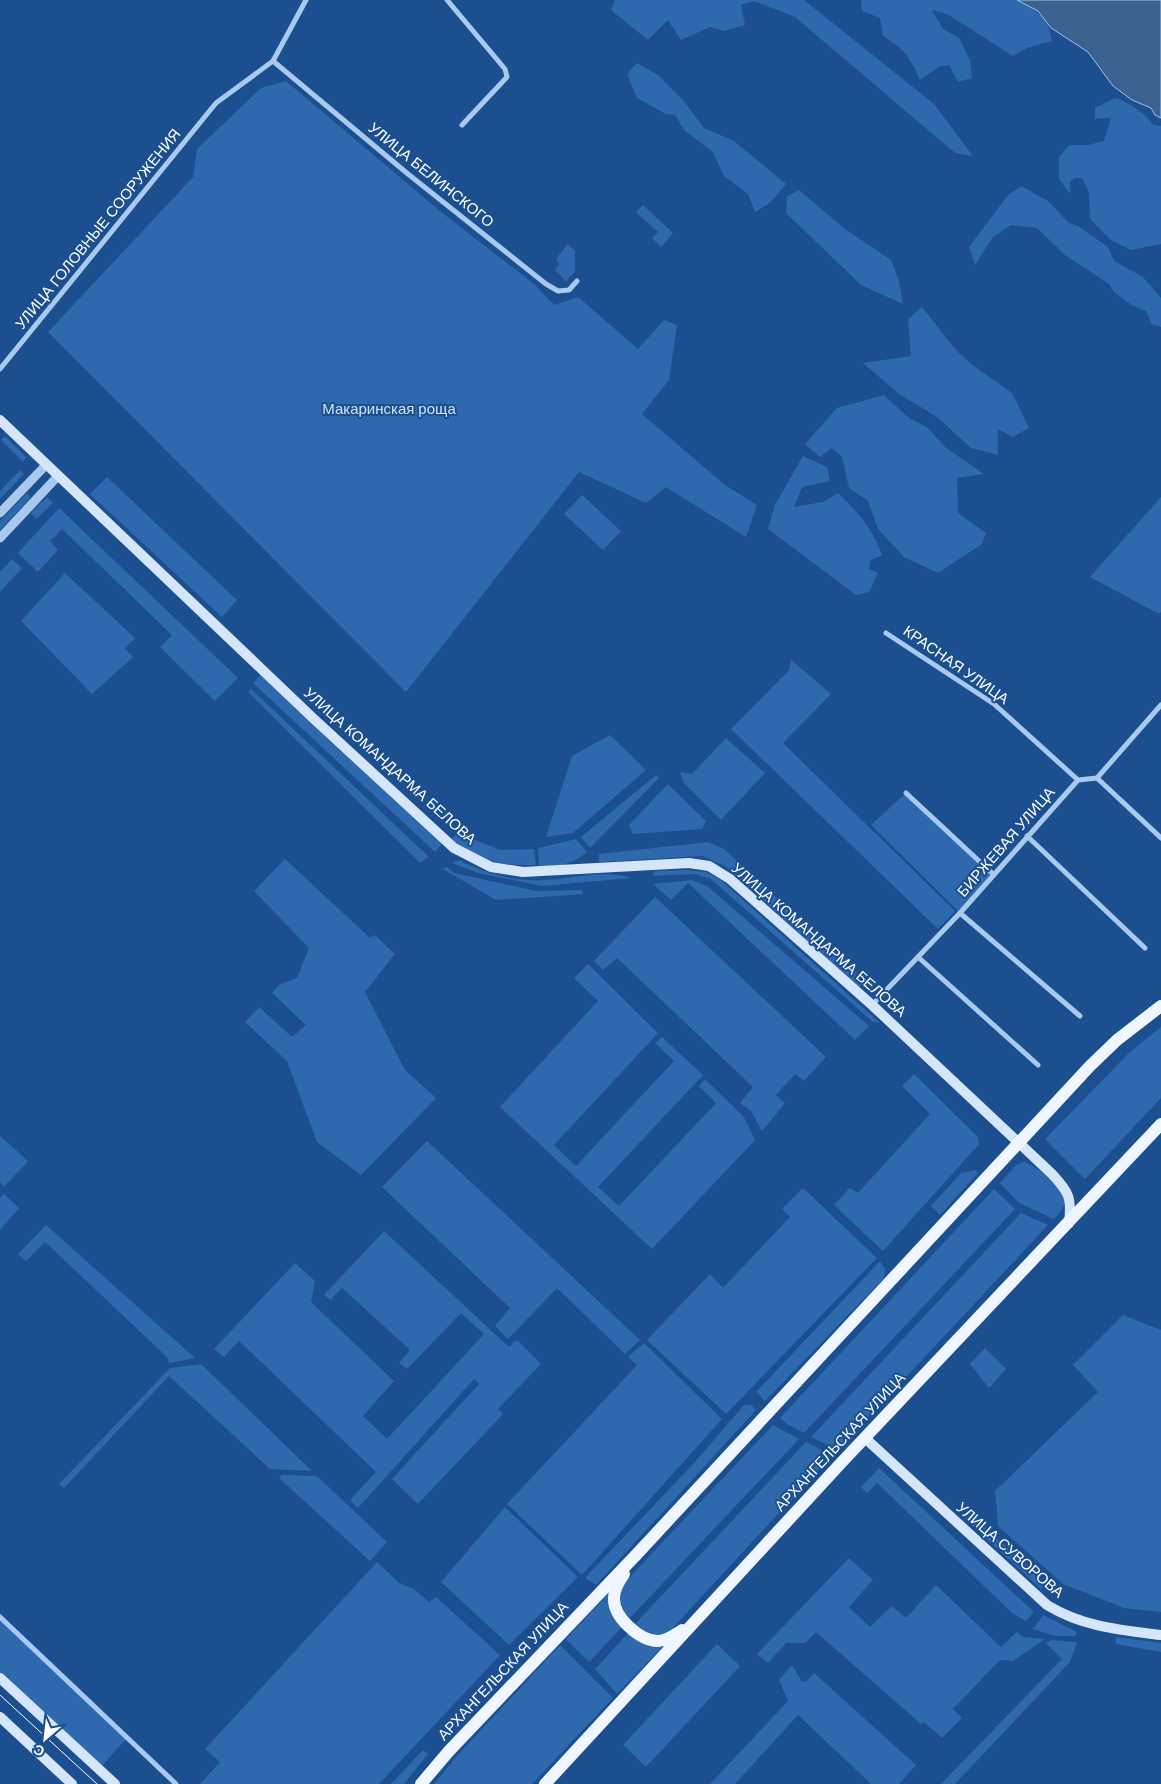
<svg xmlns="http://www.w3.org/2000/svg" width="1161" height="1784" font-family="'DM Sans',sans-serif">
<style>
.green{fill:#2e69ad}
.water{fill:#3c6290;stroke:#9cc4f0}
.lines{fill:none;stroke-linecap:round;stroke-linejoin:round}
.minor{stroke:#a9c9ee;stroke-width:5}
.tertiary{stroke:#a9c9ee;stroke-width:9}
.secondary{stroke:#d6e6fa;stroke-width:10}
.primary{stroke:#f0f6ff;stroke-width:12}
.tram{stroke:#fff;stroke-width:1}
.labels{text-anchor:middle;stroke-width:4;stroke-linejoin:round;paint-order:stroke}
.street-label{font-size:15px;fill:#fff;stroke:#1b4f8f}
.park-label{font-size:15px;fill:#cfe3fa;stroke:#1b4f8f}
</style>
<rect width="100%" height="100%" fill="#1b4f8f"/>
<g class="green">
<path d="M615,0h189l130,104 39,52 -18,-3 -160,-136 -41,-16 -13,4 4,20 -21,6 -14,-4 -29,13 -13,-20 -20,20 -37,-30z"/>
<path d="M861,0h156c20,10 32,19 35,41l-25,7 -14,8 -66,-42 -15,-4 11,19 16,9 11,22 2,18 -14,4 -9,-17 -9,1 -20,14c-10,-23 -16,-31 -37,-44l-3,-18 -18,-7z"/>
<path d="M637,63l21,12 25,25 21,28 30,13 52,43 -16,19 -15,9 -7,-18 -24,-18 -11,-24 -29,-22 -9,-15 -9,-1 -29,-16 -10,-24z"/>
<path d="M286,81l154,130 94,73 20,21 24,-8 60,52 26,-29 13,5 -8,55 -27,34 83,71 32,20 -11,32 -80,-50 -20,16 -67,-31 -173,220 -358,-360 145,-155 4,-28 64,-61z"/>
<path d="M1115,98c12,3 32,16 38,27l8,1v118l-30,6 -20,-10 -21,-21 -1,-27 -7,-14h-7l-5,4v12l-11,-15v-22l10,-12h19l16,-4 7,-23 -16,1v-11z"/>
<path d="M1021,186l27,15 21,22 9,3 30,21 6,14 29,16 18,21v29l-10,-3 -4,-12 -17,-8 -16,-12 -5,-8 -44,-29 -28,-27 -26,-3 -18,12 -18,28 -6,-18 39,-52z"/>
<path d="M799,190l46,39 46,31 8,21 4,23 -42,-19 -75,-72 1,-17z"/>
<path d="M643,205l30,28 -12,14 -9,-9 6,-6 -22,-20z"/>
<path d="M568,244l7,7v21l-9,9 -11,-11 4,-6 -3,-5z"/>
<path d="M922,307l33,42 16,15 41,29 17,35 -16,9 -15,-8v26l-27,-7 -34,-31 -38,-23 -36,-31 48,-7 -3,-37z"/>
<path d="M884,395l25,23 19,10 17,19 39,27 -27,4 1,35 28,20 -4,11 -44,29 -34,-16 -26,-28 -10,-28 -19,-13 -7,-31 -10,-9 -12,9 -15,-13 32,-36z"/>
<path d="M5,436l21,21 -3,5 -22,-22z"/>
<path d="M803,456l24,11 3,14 -28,6 -8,20 29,-5 15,-9c21,20 34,35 44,62l-12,6 -1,8 9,4 -9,19 -13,3 -88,-66 7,-24z"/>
<path d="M20,470l4,4 -24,25v-8z"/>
<path d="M107,477l130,123 -15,17 -132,-123z"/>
<path d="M27,493l4,4 -31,33v-9z"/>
<path d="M582,495l39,36 -18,19 -39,-36z"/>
<path d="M47,497l6,6 -17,16 -5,-6z"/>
<path d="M1161,497v115l-2,2 -69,-37z"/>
<path d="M59,508l179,170 -23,23 -55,-54 12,-12 -110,-106 -12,12 8,9 -20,22 -20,-19z"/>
<path d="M12,559l10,9 -22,24v-20z"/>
<path d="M65,573l70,65 -10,10 8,9 -41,37 -71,-73z"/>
<path d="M791,660l40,34 -48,49 172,168 -17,18 -207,-200 58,-59z"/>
<path d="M261,674l182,169 -8,9 -182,-169z"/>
<path d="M250,688l179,169 -9,6 -171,-170z"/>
<path d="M610,735l36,35 -73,63 -27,4 26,-81z"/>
<path d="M726,738l39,35 -44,47 -37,-37 -4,-11 12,2z"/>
<path d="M656,775l3,3 -69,70 -9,-11z"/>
<path d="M668,784l38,37 -4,8 -69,5 -4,-9z"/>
<path d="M906,793l87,81 -33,39 -89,-88z"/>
<path d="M457,833l44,17 33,-1 2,16c-40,1 -53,-5 -86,-25z"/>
<path d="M576,839l11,13c-16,13 -27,14 -48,15l-1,-19z"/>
<path d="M708,842l16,7 141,132 -6,7 -134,-122 -23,-10 -103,6v-8z"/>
<path d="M285,859l85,79 5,-3 20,19 -30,38 40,78 31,28 -75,77 -44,-33 -30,-81 -42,-39 14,-15 33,30 14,-12 -34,-32 7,-8 18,-7 12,-30 -55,-57z"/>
<path d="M459,860c25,13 55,22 85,20 27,-1 61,-11 87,-2l-89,8 -64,-13 -26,-10z"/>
<path d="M447,867l7,6 82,18 46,-1 1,4 -87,6 -53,-31z"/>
<path d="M686,870l20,2 16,9 158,142 -7,-1 -162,-143 -16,-5 -43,2 3,-5z"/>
<path d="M692,880l15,6 162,140 -14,14 -167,-157 -17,17 -18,-16z"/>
<path d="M655,897l171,160 -22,24 -9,-7 -19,21 9,8 -23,28 -11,-20 -11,-8 13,-16 -136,-129 -14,12 -9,-9z"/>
<path d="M588,964l70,69 -104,112 22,21 98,-105 -19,-18 7,-6 41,38 -105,112 21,19 97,-103 -17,-17 6,-7 39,38 11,23 -103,109 -152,-142 98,-106 -24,-23z"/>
<path d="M1161,1027v71l-76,81 -40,-40 85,-87z"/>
<path d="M914,1074l64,63 1,7 -96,107 -49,-46 16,-17 8,5 72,-79 -28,-28z"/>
<path d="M0,1136l28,25 -24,26 -4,-5z"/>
<path d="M427,1141l213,199 -15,14 -68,-66 -49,51 -13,-13 15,-18 -128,-121z"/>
<path d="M1023,1162c12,2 38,24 41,37 2,8 -5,15 -10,20l-35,-16 -19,-20 16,-18z"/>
<path d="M975,1170l3,3 -38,42 -9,-9 30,-33z"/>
<path d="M803,1188l74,70 -151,156 -79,-74 63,-66 13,14 67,-71 -8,-8z"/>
<path d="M994,1189l21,20 -211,224 -17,-9 -7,-6z"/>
<path d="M4,1194l15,14 -19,22v-32z"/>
<path d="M1021,1213l27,12 -210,225 -27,-13z"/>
<path d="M46,1225l149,133 -26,5 -2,-6 -122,-115 -19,19 -8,-7z"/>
<path d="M384,1231l125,116 8,-7 24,24 -43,45 5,5 -85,90 -26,-25 87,-95 -5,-5 -116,129 -8,-8 26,-28 -137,-131 -15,16 -10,-8 81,-86 20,18 -4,21 83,79 -31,35 24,23 97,-105 -23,-21 -54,56 -8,-6 11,-13 -68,-62 -12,12 -6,-5z"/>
<path d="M880,1261l5,8 -1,9 -119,123 -9,-9z"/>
<path d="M1123,1315l38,15v282l-37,-4 -61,-24 -65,-58 -3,-35 103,-99 -25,-27z"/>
<path d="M644,1343l78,76 -140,156 -75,-71 130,-139 -9,-8z"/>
<path d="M985,1348l21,21 -17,19 -19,-24z"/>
<path d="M201,1364l111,107 -42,-2 -101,-93 -105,112 -5,-4 111,-116z"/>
<path d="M744,1405h7l5,5 -160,175 -11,-7 109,-115z"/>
<path d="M773,1425l26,14 -170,180c-9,-13 -14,-22 -5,-36z"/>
<path d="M806,1442l14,7 9,10 -160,173c-15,6 -21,1 -34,-8z"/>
<path d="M879,1468l155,144 -8,9 -14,-8 -135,-130 -10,10 -6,-6z"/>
<path d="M282,1475l35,1 70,66 -17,19 -91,-83z"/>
<path d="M505,1507l73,70 -69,68 -68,-63z"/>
<path d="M968,1511l75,70 -1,9 -79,-73z"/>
<path d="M849,1558l24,22 -24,27 21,20 22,-21 14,12 30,-33 65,62 16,-15 6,5 22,2 -32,22 -13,-1 -47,49 9,9 -20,20 -18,-16 -3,2 -105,-92 -11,11h-19l-18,20 -11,-9z"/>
<path d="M377,1562l22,21 15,6 15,13 7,-5 64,58 -121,129h-179l20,-22 -15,-13z"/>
<path d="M610,1592l13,34 -34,36 -23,-23z"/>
<path d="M1043,1615l34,17 -2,4h-20l-22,-7z"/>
<path d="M0,1617l127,121 -28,31 -99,-91z"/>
<path d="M629,1632l16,12 17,3 -45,47 -22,-25z"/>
<path d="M1116,1637l45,6v9l-45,-8z"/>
<path d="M1051,1640l26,2 -7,20 -115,122h-14l121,-125 -16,-16z"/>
<path d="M717,1644l23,22 -94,101 -23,-22z"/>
<path d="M560,1645l53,53 -81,86h-98l22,-27z"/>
<path d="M792,1665l10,17 6,-2 6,-7 102,92 -17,19h-28l-73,-69 -63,69h-25l78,-83 -9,-21z"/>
<path d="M423,1750l5,4 -24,30h-13z"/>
</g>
<path class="water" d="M1017,0h144v118l-6,-3 -4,-7 -19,-8 -19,-14 -25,-34 -37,-24 -13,-17z"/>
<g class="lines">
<g class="minor">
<path d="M447,0l58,69 2,8 -45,48"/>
<path d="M273,61l135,113 138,110 12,7 11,-1 8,-9"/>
<path d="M0,369l216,-266 57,-42 33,-61"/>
<path d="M886,633l108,71 84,76"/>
<path d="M1097,778l64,60"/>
<path d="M906,793l87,81"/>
<path d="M1027,836l118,112"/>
<path d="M960,913l120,103"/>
<path d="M918,957l120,108"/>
<path d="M872,1005l88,-92 118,-133 19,-2 64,-73"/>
<path d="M0,1617l176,167"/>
</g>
<g class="tertiary">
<path d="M0,513l46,-48"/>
<path d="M0,538l58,-62"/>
</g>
<g class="secondary">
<path d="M0,420l314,299 140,129 37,19 32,5 166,-9 20,3 21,13 142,126 180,169c17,18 20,24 17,49"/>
<path d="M865,1438l182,167c36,22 73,25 114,30"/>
<path d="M0,1678l115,106"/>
<path d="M0,1717l72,67"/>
</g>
<g class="primary">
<path d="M624,1574c-5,7 -10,15 -10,24 -1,19 26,43 44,43 10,0 16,-6 24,-11"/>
<path d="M421,1784l28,-33 187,-196 454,-489 27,-26 44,-34"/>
<path d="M545,1784l296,-321 320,-339"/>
</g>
<path class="tram" d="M0,1695l97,89"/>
</g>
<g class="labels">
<g class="street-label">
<text transform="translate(431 175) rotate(39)" y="5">УЛИЦА БЕЛИНСКОГО</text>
<text transform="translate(98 229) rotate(-51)" y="5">УЛИЦА ГОЛОВНЫЕ СООРУЖЕНИЯ</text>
<text transform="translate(956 665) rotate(35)" y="5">КРАСНАЯ УЛИЦА</text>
<text transform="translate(390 766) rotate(42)" y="5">УЛИЦА КОМАНДАРМА БЕЛОВА</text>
<text transform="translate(1006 842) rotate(-49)" y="5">БИРЖЕВАЯ УЛИЦА</text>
<text transform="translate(819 940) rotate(41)" y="5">УЛИЦА КОМАНДАРМА БЕЛОВА</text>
<text transform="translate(840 1442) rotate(-47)" y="5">АРХАНГЕЛЬСКАЯ УЛИЦА</text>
<text transform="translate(1010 1550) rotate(41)" y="5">УЛИЦА СУВОРОВА</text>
<text transform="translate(503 1671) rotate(-47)" y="5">АРХАНГЕЛЬСКАЯ УЛИЦА</text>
</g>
<g class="park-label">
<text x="389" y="414">Макаринская роща</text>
</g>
</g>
<g transform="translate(45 1739) rotate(208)" stroke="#1b4f8f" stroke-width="4" paint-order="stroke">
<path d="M0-4L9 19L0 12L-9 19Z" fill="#ffffff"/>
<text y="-8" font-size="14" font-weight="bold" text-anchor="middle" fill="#ffffff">С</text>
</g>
</svg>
